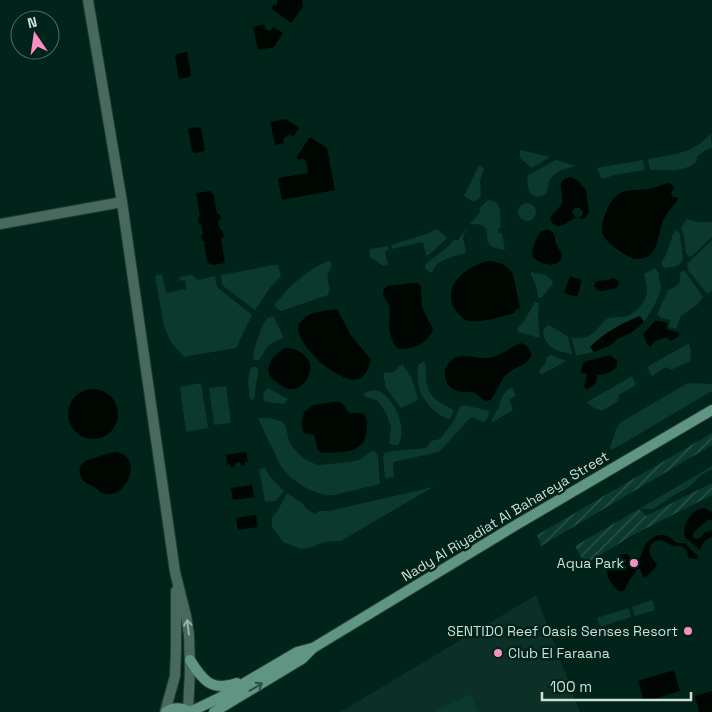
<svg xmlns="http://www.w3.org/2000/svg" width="712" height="712" font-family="'Space Grotesk',sans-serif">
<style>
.built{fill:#0c2f26}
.green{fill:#0b392d}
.garden{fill:url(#garden-furrows)}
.water{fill:#000703}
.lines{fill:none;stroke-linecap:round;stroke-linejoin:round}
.minor-casing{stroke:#1d3d35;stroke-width:12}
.secondary-casing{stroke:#1d3d35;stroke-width:12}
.minor{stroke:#49695e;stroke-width:10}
.secondary{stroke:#609584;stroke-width:10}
.oneway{stroke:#98b0a8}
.oneway2{stroke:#265144}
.poi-dot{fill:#fc8fc1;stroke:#00231a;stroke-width:2}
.labels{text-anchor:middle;stroke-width:5;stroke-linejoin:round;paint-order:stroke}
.street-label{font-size:14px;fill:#cddfd9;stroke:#00231a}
.poi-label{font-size:14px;fill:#cddfd9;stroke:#00231a;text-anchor:end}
</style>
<defs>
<pattern id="garden-furrows" width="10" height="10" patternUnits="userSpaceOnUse" patternTransform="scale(1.25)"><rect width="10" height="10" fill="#0b392d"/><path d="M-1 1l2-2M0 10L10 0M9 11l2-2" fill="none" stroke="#2d554b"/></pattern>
</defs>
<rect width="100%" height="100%" fill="#00231a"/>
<path class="built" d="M536,595l44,117h-240z"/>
<g class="green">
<path d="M711,133l1,15 -6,2 -10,7 2,2c-8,14 -33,11 -48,11l-2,-11c24,-4 47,-6 63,-26z"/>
<path d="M520,150l30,7 -18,11 -12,-10z"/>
<path d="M556,160l20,6 -15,4 -8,6 -3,3 -4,15c-16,9 -20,-7 -18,-19z"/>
<path d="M643,160l2,10 -30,5 -13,4 -5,-11z"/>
<path d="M479,165l5,4 -4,12 1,16 -7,5 -10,-6z"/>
<path d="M488,200c17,2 11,15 13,28l-3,1 1,4h3l3,17h-1c-4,-1 -10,-2 -13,-4 -9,-9 4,-23 -21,-22l11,-13 -2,-2z"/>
<circle cx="527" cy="212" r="9"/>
<path d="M687,219l10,3h15v15l-19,18 -3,2 -4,-3 -2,-18 -3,-8z"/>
<path d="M467,228l-4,9 3,14 -1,2c-13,5 -28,5 -33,20l-7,-4v-4l2,-2 17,-13 11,-11 2,2z"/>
<path d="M437,229l9,8v2l-17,16h-3l-3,-13 -31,7 -1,-4 35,-11z"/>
<path d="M676,230l4,4 3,25c-4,10 -11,7 -19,9l-3,-5 5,-8 7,-21z"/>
<path d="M712,240v51l-5,3 -19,-24 -1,-6z"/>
<path d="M388,246l1,4 -4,1 3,13 -5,2 -13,-9 -1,-5 1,-3z"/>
<path d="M328,261l3,1c2,6 -1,6 -3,12 -2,7 4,13 0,21l-47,16 -5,-3 -1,-4c15,-18 31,-34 53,-43z"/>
<path d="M274,265h4l3,11 -11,12 -15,22 -33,-25 -1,-10z"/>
<path d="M655,268l4,6c-1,5 1,6 2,11 1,9 -12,30 -17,37l-4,-6c-19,7 -35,16 -50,31l4,5 -15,3h-3l-5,-18c10,3 17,1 25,-7 4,-3 6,-8 11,-11 6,-3 13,-1 19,-3 11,-3 21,-15 21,-26 0,-5 -2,-11 -3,-16z"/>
<path d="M684,270l19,27 -6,8 -16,11 -5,13 -7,-2 2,-7 -10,-2 -4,-4 11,-24c9,-3 14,-7 12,-17z"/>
<path d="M531,272l15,3 6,5 1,4 -12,14 -3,-1 -2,-12 -5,-10z"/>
<path d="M162,274l4,19 20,-4 -1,-9 -5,1 -1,-4 13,-2 6,5 17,-4 2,11 35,28 -16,33 -52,9 -13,-15 -7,-15 -9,-51z"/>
<path d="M535,302l4,1 -1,15 2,19 -1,1 -21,-6 -1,-3 7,-8z"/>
<path d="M273,316l11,22 -12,5 -4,3 -9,14h-5l-1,-3c1,-8 9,-36 16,-40 1,0 3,0 4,-1z"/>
<path d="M547,325c7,1 13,8 21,11l4,18c-14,-2 -28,-7 -29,-23z"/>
<path d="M689,343l2,8 -1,10 -19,9 -5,-3 -14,9 -5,-9z"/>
<path d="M551,355l15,6 -25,14 -2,-4 6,-7 3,-8z"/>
<path d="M424,361c3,6 1,10 2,16 0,10 5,20 13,25 5,3 10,5 15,8l-4,9c-6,-1 -10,-4 -14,-7 -16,-14 -20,-26 -18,-47z"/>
<path d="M403,365l8,12 7,21 -2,3 -15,7 -16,-21v-5l-2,-6 1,-3 10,-1 5,-6z"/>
<path d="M252,367h4l2,1v4l-4,27 -3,1 -1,-1 -2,-17 2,-13z"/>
<path d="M632,376l4,9 -17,10 -1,6 -16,10 -8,-3 -7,-6z"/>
<path d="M201,383l7,45 -22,4 -6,-45z"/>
<path d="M690,383l22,1v7l-100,59 -2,-3 7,-20 4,-5 65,-38z"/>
<path d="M226,386l5,37 -17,2 -5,-37z"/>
<path d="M512,387l4,8 -7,5 4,10 -22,13 4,-10 3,-4 4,-12 4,-6z"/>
<path d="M268,388l20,11 -4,5 -19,-2c-3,-5 -2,-11 3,-14z"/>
<path d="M374,390c19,2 35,40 24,55l-9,-1 2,-17 -5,-14 -8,-12 -14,-5 1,-4z"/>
<path d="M460,406h8l22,5 -3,8 -3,3 -13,-5 -32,35 -46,10 1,15 -9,1 -2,-21 2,-4c10,-4 28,-3 41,-5l5,-7 9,-2 14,-18z"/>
<path d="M258,418c7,0 18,0 24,4 5,3 5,12 7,18 5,12 17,22 30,25l31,-3 9,-2 15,-10 4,6 2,28 -46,11c-16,2 -40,-12 -50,-25 -4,-4 -7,-11 -9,-17 -6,-11 -12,-23 -17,-35z"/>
<path d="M712,466v3l-12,7 -12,12 -12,6 -23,15h-14z"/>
<path d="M265,468l5,9 14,14 -8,10 -11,1 -6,-33z"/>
<path d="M433,487l-92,54 -16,1 -7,2 -5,3 -12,2 -18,-7 -11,-15v-9l6,-8 9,-17 15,10 5,6 8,5 4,-3h10z"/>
<path d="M652,600l3,10 -20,6 -3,-9z"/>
<path d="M629,608l2,9 -31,10 -3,-9z"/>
<path d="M470,694l9,18h-46z"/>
</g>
<g class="garden">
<path d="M712,433v12l-171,101 -4,-11z"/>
<path d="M712,483v12l-79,40 -48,29 -10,-18 64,-37 5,4 2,3z"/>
</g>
<g class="water">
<path d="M278,0h24l1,7 -12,16 -20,-15 3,-3 2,1z"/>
<path d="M264,24l1,5 5,2 3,-4 10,6 -9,14 -16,3 -5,-23z"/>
<path d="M187,52l4,23 -1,2 -11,2 -4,-22 2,-3z"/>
<path d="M286,119l13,9 -6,9 -3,-3 -7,5 1,4 -9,2 -5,-23z"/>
<path d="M198,127l3,2 4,22 -11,2 -2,-2 -4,-22z"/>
<path d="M310,137l17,11 8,42 -53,10 -4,-22 30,-5 -2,-12 -4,-3 -2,2 -4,-2z"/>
<path d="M571,177l6,3 9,10 3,23 -4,5 -5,1 -1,-1 4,-4v-3l-4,-3c-4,-1 -6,1 -7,5l4,5c-6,2 -15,11 -21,7 -12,-9 5,-15 7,-22 3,-11 -9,-23 9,-26z"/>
<path d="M667,183l4,1 4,4 -2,1 -2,5 2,3 5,1 -1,3c-4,6 -10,11 -13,18 -6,12 -4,30 -17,38 -3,1 -7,2 -11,2 -8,-1 -30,-16 -33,-24 -3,-8 0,-15 3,-23 3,-7 6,-14 13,-18 8,-6 20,-3 30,-5 6,-1 12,-4 18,-6z"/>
<path d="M210,191l4,4 3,19h3l1,6 -3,1 2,9h2l2,7 -3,1 4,25 -13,2 -5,-3 -3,-21h-2l-1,-6 2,-1 -2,-10h-2l-1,-7h2l-4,-24z"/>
<path d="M546,230c3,0 5,0 7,3 2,3 2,8 3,11 2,4 5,7 6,10 0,16 -21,11 -28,4 -5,-4 2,-19 5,-24 2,-3 4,-3 7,-4z"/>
<path d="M489,261c11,1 18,4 24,13l7,34 -5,2v3c-14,3 -32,10 -46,8 -5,-1 -9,-5 -12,-9 -19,-24 10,-47 32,-51z"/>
<path d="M570,276l12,4 -5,17 -13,-4z"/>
<path d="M613,278l5,2 1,3 -2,5 -15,3 -5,-1 -3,-4 1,-3 2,-2 11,-1z"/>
<path d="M414,283h4l3,3 1,21 4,9 7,13c-4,14 -21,21 -34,20l-5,-5 -4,-10 -1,-7 1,-20 -7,-12c0,-4 1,-7 5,-9z"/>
<path d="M337,309l13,25 21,26c-2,7 -5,16 -12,19 -18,7 -67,-36 -60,-55 1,-2 5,-6 8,-8 8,-5 20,-5 30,-7z"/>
<path d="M640,316l4,6 -13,11 -14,6 -6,6 -17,7 -4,-5c15,-15 31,-23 50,-31z"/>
<path d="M655,321h5l8,2 -2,6 12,3 1,2 -1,3 -8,4 -2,-4c-9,2 -13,3 -18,10l-3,-3 -4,-10z"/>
<path d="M520,343c4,1 7,2 9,6 8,11 -8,16 -15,20 -3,2 -6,4 -9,7 -5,5 -11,24 -17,25 -6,0 -9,-6 -13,-8 -4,-2 -7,-1 -11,-1 -10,0 -18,-6 -19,-16 -1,-6 2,-12 7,-16 9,-8 22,-1 33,-2 13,0 23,-9 35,-15z"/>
<path d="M285,348c12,-1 28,9 25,23 -1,5 -4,10 -7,13 -8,8 -16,6 -24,0 -3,-2 -7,-5 -9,-8 -5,-12 5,-22 15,-28z"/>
<path d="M610,355l7,5v6c-4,6 -12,9 -20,9l-1,8 -10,7 -2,-4 3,-12 -6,-1 2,-10 4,-2z"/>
<circle cx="93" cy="414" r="25"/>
<path d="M335,402c10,-1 9,6 14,11 4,1 12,-1 15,1 5,4 3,22 0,27 -2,3 -6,6 -9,8 -7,4 -27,4 -35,3 -5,-4 -3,-12 -6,-17l-9,-2 -2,-2 -1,-8 2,-11 9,-7z"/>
<path d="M115,452c31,3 11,51 -13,41 -2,-1 -4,-3 -6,-5 -3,-2 -7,-3 -10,-5 -7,-6 -10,-17 0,-22 3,-2 7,-2 11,-4 6,-2 11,-4 18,-5z"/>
<path d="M246,452l2,10h-3v3l-4,1 -1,-4 -5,1v4l-4,1 -1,-4 -3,1 -1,-10z"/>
<path d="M252,485l2,12 -21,3 -2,-12z"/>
<path d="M705,508l7,4v8h-4c-6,6 -12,8 -16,16l2,2 3,1 4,-2 4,-5 7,-2v7c-7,3 -10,6 -12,13 -5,-4 -9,-9 -15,-12 -4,-13 7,-30 20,-30z"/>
<path d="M256,515l2,12 -20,3 -2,-12z"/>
<path d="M659,535h5l5,2 8,6h9l1,3 11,10 -1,3 -8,-1 -3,-8 -4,-4c-4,-1 -7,1 -11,-1 -4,-2 -7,-5 -11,-5 -2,0 -6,1 -7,3 -8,7 -1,15 4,21l-1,3 -11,11 -2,-1 -3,-8h-3c-3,7 -6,8 -8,12 -2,3 -3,7 -5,10h-5c-6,-4 -15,-16 -11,-24 0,-1 5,-6 5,-6 5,-6 7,-7 14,-7l8,8 3,-1c7,-12 5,-21 21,-26z"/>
<path d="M674,670l6,21 -36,11 -6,-21z"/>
<path d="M712,691v21h-13l-4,-16z"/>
</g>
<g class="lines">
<defs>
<g id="minor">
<path d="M88,0l34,202 53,370 11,44 3,19 1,36 -2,40"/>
<path d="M0,224l122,-22"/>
<path d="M165,712l10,-36 1,-26v-59"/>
</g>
<g id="secondary">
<path d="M190,660c13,21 22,32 47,23"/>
<path d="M166,712c8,-5 15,-5 23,0"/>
<path d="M190,712l29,-14 78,-46 15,-4"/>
<path d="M214,712l88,-53 11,-11 203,-123 196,-115"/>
</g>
</defs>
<use href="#minor" class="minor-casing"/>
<use href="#secondary" class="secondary-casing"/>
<use href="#minor" class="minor"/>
<use href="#secondary" class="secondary"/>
</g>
<defs><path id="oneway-shaft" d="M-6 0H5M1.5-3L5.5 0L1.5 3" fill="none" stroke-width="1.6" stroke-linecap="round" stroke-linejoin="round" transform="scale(1.25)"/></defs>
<use class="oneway" href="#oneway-shaft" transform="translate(188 627) rotate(-97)"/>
<use class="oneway2" href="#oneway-shaft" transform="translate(256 687) rotate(-31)"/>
<g class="poi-dot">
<circle cx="634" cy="563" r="5"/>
<circle cx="688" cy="631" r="5"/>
<circle cx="498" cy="653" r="5"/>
</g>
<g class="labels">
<g class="street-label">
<text transform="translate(505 516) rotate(-31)" y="5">Nady Al Riyadiat Al Bahareya Street</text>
</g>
<g class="poi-label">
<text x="624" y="568">Aqua Park</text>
<text x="678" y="636">SENTIDO Reef Oasis Senses Resort</text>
<text x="508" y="658" text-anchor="start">Club El Faraana</text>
</g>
</g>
<g transform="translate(35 35) rotate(347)"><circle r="24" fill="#00231a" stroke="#526e66"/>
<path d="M0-4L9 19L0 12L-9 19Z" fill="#fc8fc1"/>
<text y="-8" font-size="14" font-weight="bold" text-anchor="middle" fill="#cddfd9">N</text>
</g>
<path d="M542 692v8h149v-8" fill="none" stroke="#cddfd9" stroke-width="2.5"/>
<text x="550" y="692" font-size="15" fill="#cddfd9" stroke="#00231a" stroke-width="4" paint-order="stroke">100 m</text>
</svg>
